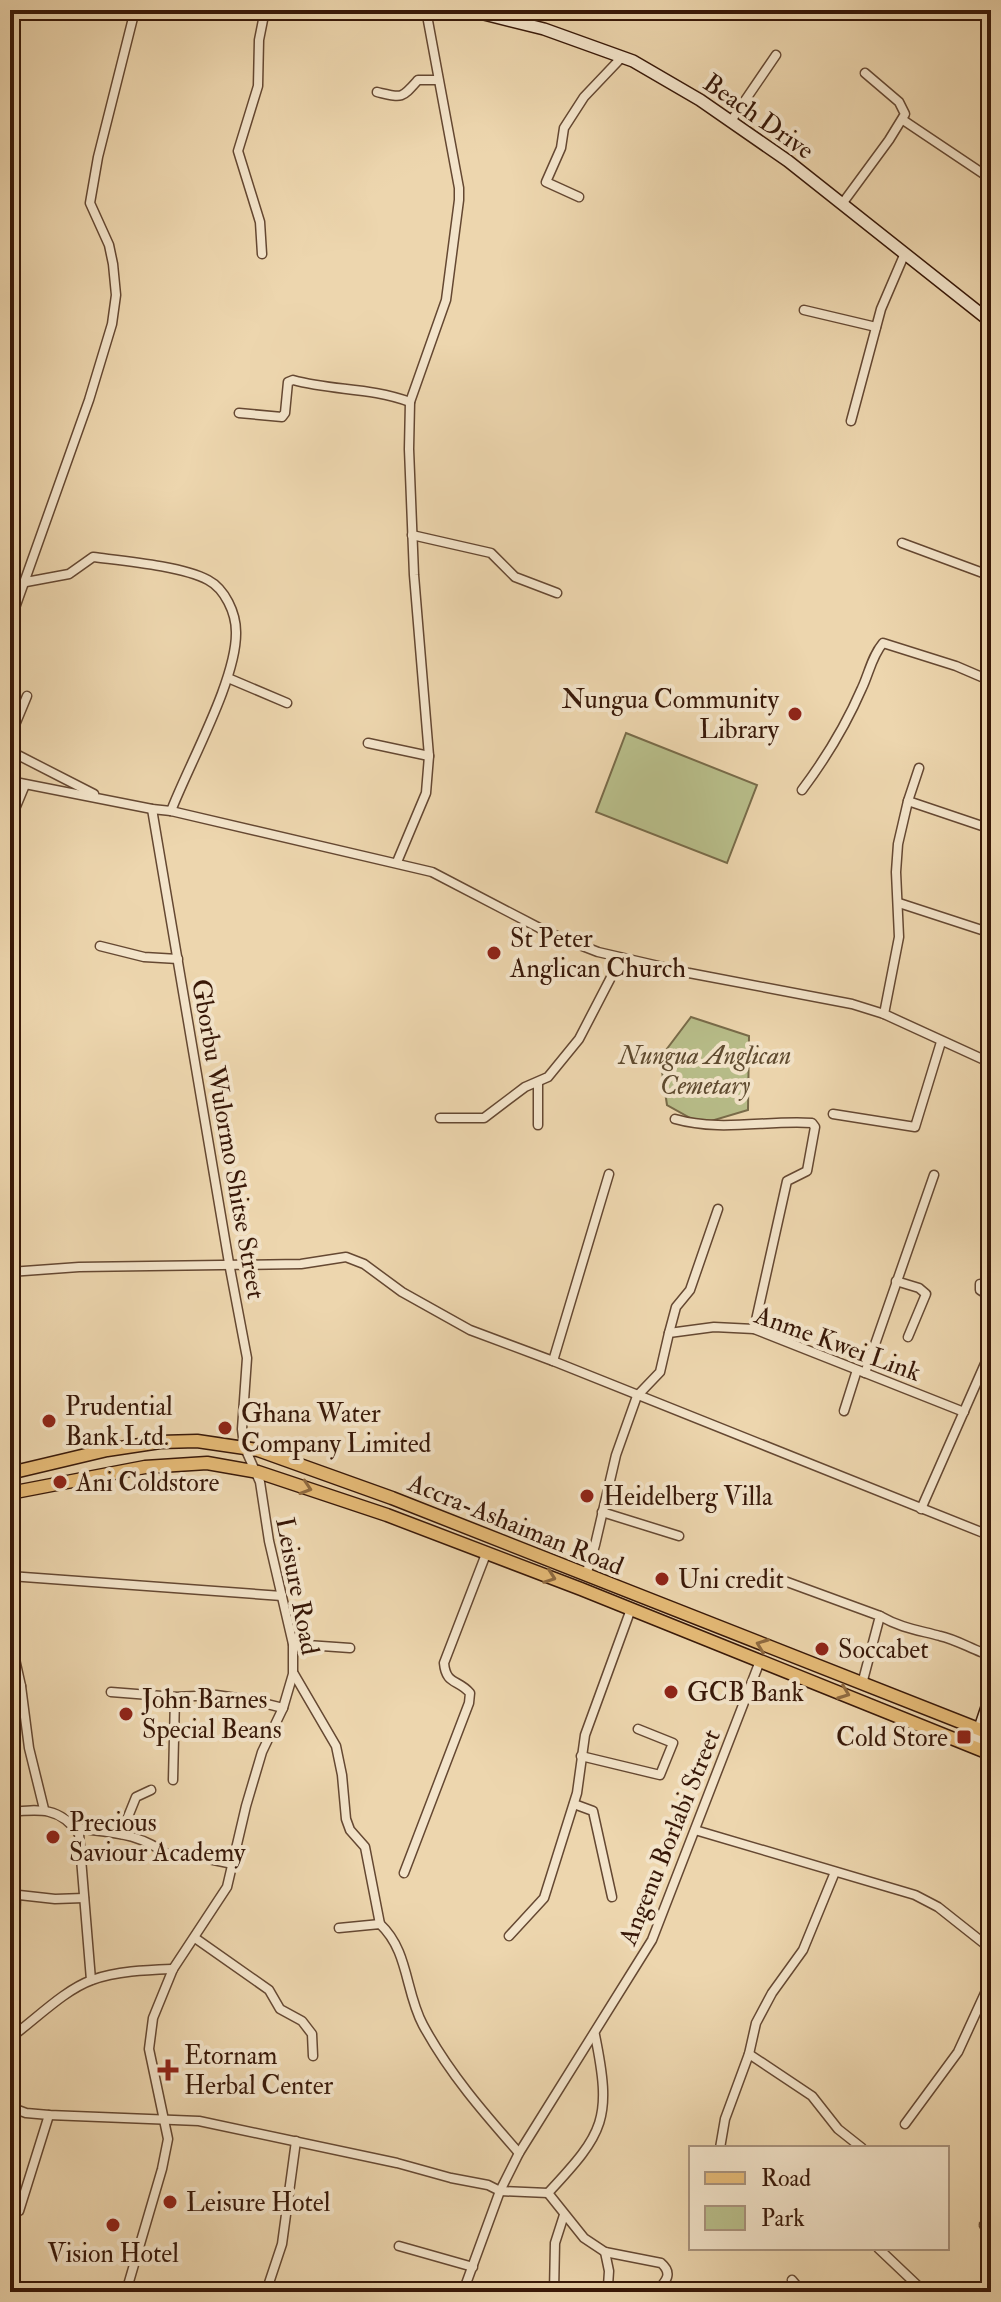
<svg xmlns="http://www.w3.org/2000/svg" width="1001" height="2302" font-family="'IM FELL Double Pica',serif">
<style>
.green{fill:#b8be8a;stroke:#786b49;stroke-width:2}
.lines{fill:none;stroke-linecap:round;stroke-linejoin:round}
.street-casing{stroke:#654832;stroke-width:11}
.secondary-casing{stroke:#381808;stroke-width:14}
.primary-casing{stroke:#381808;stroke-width:15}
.street{stroke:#f3e4ca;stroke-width:8}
.secondary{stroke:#f3e4ca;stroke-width:11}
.primary{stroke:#e6bb77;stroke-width:12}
.oneway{stroke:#8f6a40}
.poi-dot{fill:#8f2418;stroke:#f3e4ca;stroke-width:3}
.labels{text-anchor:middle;stroke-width:8;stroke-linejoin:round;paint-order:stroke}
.street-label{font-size:26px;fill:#381808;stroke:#f3e4ca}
.poi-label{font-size:26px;fill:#381808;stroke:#f3e4ca;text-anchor:start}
.park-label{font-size:26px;font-style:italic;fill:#5e4a2f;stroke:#f3e4ca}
</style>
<rect width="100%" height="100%" fill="#edd6ae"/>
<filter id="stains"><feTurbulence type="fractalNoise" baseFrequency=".0025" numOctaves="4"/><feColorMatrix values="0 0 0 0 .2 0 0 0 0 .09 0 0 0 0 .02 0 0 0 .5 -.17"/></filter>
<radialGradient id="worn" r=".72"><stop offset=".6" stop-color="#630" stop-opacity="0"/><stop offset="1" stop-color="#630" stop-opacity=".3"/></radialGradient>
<g class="green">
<path d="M626,733l131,52 -30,78 -131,-51z"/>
<path d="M691,1017l58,19 -1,74 -47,14 -34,-19 -7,-47z"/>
</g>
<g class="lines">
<defs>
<g id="street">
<path d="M377,92c26,6 24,7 41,-12h20"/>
<path d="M903,120l88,59"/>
<path d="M731,121l45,-66"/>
<path d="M579,197l-33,-15 15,-34 3,-20 20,-31 38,-40"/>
<path d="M842,204l47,-64 16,-26 -6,-12 -34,-29"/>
<path d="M262,254l-2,-32 -22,-71 20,-65 1,-46 6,-30"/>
<path d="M804,310l72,17"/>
<path d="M239,413l43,4 3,-4 3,-31 5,-2c40,11 76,7 117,22"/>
<path d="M851,421l30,-112 24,-56"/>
<path d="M412,535l79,18 24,24 42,16"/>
<path d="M902,543l89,33"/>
<path d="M26,582l43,-8 24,-17c31,4 89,9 115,23 17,9 28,33 28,52 1,47 -47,132 -65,179"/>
<path d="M10,622l79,-222 23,-76 4,-29 -3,-31 -4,-19 -19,-42 8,-46 37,-147"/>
<path d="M228,678l59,25"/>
<path d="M10,737l17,-41"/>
<path d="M368,743l61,13"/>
<path d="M10,751l84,43"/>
<path d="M10,781l142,28 19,2 261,61 117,61 49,19 91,21 163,31 32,10 107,49"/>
<path d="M802,790c24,-32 44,-65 60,-102 7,-15 10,-32 21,-45l73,23 35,15"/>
<path d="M908,801l83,28"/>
<path d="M10,821l15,-36"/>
<path d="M397,862l29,-69 3,-37 -15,-181 -5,-126 1,-47 36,-102 13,-100v-12l-33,-178"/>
<path d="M899,903l92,30"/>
<path d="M100,946l44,11 34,2"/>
<path d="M884,1014l15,-77 -3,-65 2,-28 10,-43 11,-33"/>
<path d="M538,1084v41"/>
<path d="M833,1114l82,13 26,-85"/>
<path d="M440,1118h44l41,-31 23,-10 31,-38 42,-81"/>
<path d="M675,1119c46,13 90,1 137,4l3,4 -8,44 -20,10 -33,148"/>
<path d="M609,1174l-56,187 438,175"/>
<path d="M10,1272l69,-5 222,-3 45,-7 18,7 38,28 68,38 83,31"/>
<path d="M896,1281l23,7 7,6 -18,43"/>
<path d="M980,1284v6l11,7"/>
<path d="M669,1333l7,-26 14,-17 28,-81"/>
<path d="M865,1373l69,-198"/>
<path d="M844,1411l13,-41"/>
<path d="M921,1509l70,-159"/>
<path d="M602,1512l77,24"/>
<path d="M586,1575l9,-30 21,-90 21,-59 23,-24 9,-39 45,-6 40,2 210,83"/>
<path d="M768,1575l112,41 -18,68"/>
<path d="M10,1576l272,20"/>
<path d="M880,1616c21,12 38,14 60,20 14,3 28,11 41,16"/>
<path d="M10,1637l11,49"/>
<path d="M293,1644l57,4"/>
<path d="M294,1674l42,72 6,29 4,44 4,11 15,17 15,77"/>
<path d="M10,1687l11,-1 8,62 15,61"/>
<path d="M111,1692l64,5 41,-2 35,5 32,8"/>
<path d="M581,1756l79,19 13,-32 -35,-14"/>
<path d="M173,1780l2,-83"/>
<path d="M574,1804l19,7 19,86"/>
<path d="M10,1812c30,-3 50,-5 69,22l12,146"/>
<path d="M75,1828c39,5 63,4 96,29"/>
<path d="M695,1830l220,65 23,12 53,42"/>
<path d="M121,1834l15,-37 15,-7"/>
<path d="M199,1857l34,7"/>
<path d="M404,1873l65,-170 1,-10c-12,-14 -24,-8 -26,-30l42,-109"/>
<path d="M10,1894l45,5 29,-1"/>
<path d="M339,1928l41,-4c29,27 25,68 43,101 26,48 60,87 96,128"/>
<path d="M509,1936l35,-38 33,-105 8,-58 46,-126"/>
<path d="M195,1938l74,52 11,19 22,12 10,13 1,22"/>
<path d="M10,1962h3l1,-4 2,-63"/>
<path d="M10,2038c25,-18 54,-48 82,-58 25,-9 55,-10 81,-11"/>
<path d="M749,2054l63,42 26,33 24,19"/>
<path d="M10,2107l16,6 23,2 150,6 198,42 54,15 37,7 12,6 48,2"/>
<path d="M905,2124l53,-72 33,-72"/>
<path d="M720,2148l5,-29 24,-65 7,-31 16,-30 31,-43 32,-78"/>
<path d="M548,2193c57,-61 64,-74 47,-158"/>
<path d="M548,2193l36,45 21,14 56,11c13,11 4,19 -5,29"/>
<path d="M19,2211l30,-96"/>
<path d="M984,2225l7,4"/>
<path d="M399,2246l74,21"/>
<path d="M878,2248l39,37 -1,7"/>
<path d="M605,2252l4,19 -1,15"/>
<path d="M792,2280l10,12"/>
<path d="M126,2292l36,-123 6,-30 -19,-90 4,-31 20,-49 54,-82 19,-81 16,-54 21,-44 10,-34v-30l-24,-103 -9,-59 -16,-36 -2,-17 5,-71 -18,-95 -77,-454"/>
<path d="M266,2292l16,-48 14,-103"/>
<path d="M463,2292l37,-101 19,-38 133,-213 108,-279"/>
<path d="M554,2292l1,-49 9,-28"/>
</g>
<g id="secondary">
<path d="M468,10l76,19 89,32 67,39 88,61 203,161"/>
<path d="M974,1746l17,-51"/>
</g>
<g id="primary">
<path d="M10,1473l97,-23 53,-8 37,-1 61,9 134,48 599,236"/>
<path d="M10,1493l135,-26 62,-4 51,9 129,43 194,74 410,165"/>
</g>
</defs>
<use href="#street" class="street-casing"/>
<use href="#secondary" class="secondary-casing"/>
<use href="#primary" class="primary-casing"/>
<use href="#street" class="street"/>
<use href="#secondary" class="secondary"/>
<use href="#primary" class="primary"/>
</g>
<defs><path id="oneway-chevron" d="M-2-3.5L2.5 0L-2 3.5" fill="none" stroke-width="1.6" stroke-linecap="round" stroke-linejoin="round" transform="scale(2)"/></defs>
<g class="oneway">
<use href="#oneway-chevron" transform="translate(306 1488) rotate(18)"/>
<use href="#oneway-chevron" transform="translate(550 1577) rotate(20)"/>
<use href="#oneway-chevron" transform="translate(762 1645) rotate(-159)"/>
<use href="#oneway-chevron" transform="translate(844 1693) rotate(21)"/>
</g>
<g class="poi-dot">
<circle cx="795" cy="714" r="8"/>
<circle cx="494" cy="953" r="8"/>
<circle cx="49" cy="1421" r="8"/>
<circle cx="225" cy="1428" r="8"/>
<circle cx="60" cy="1482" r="8"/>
<circle cx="587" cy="1496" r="8"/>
<circle cx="662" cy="1579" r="8"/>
<circle cx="822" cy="1649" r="8"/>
<circle cx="671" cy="1692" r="8"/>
<circle cx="126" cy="1714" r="8"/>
<rect x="956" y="1729" width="16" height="16" rx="4"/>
<circle cx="53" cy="1837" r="8"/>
<path d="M164 2058h8v8h8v8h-8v8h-8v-8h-8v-8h8z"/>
<circle cx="170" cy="2202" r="8"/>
<circle cx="113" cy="2225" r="8"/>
</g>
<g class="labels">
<g class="street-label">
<text transform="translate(759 116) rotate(35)" y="9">Beach Drive</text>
<text transform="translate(229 1139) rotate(80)" y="9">Gborbu Wulormo Shitse Street</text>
<text transform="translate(838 1343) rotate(20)" y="9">Anme Kwei Link</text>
<text transform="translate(516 1524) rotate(22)" y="9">Accra-Ashaiman Road</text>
<text transform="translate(298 1586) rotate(79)" y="9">Leisure Road</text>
<text transform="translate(669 1837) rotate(-68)" y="9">Angenu Borlabi Street</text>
</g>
<g class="poi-label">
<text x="779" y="708" text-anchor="end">Nungua Community<tspan x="779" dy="30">Library</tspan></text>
<text x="510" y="947">St Peter<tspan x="510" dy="30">Anglican Church</tspan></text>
<text x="65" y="1415">Prudential<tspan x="65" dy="30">Bank Ltd.</tspan></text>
<text x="241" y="1422">Ghana Water<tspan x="241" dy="30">Company Limited</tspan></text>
<text x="76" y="1491">Ani Coldstore</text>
<text x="603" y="1505">Heidelberg Villa</text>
<text x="678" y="1588">Uni credit</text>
<text x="838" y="1658">Soccabet</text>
<text x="687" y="1701">GCB Bank</text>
<text x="142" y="1708">John Barnes<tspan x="142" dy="30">Special Beans</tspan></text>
<text x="948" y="1746" text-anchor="end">Cold Store</text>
<text x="69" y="1831">Precious<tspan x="69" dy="30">Saviour Academy</tspan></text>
<text x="184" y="2064">Etornam<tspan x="184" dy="30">Herbal Center</tspan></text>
<text x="186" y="2211">Leisure Hotel</text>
<text x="113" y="2262" text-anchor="middle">Vision Hotel</text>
</g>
<g class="park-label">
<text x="705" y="1064">Nungua Anglican<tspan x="705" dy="30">Cemetary</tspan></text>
</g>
</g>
<rect width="1001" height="2302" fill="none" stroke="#edd6ae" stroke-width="40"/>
<rect x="12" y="12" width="977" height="2278" fill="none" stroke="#381808" stroke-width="4"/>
<rect x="20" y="20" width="961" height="2262" fill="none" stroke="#381808" stroke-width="2"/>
<rect x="689" y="2146" width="260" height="104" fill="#f3e4ca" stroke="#a8927c" stroke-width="2"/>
<rect x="705" y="2172" width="40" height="12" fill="#e6bb77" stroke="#a8927c" stroke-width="2"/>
<text x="761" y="2186" font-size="24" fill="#381808">Road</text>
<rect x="705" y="2206" width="40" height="24" fill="#b8be8a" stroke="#a8927c" stroke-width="2"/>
<text x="761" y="2226" font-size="24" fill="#381808">Park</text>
<rect width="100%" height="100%" filter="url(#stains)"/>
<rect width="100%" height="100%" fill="url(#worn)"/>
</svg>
